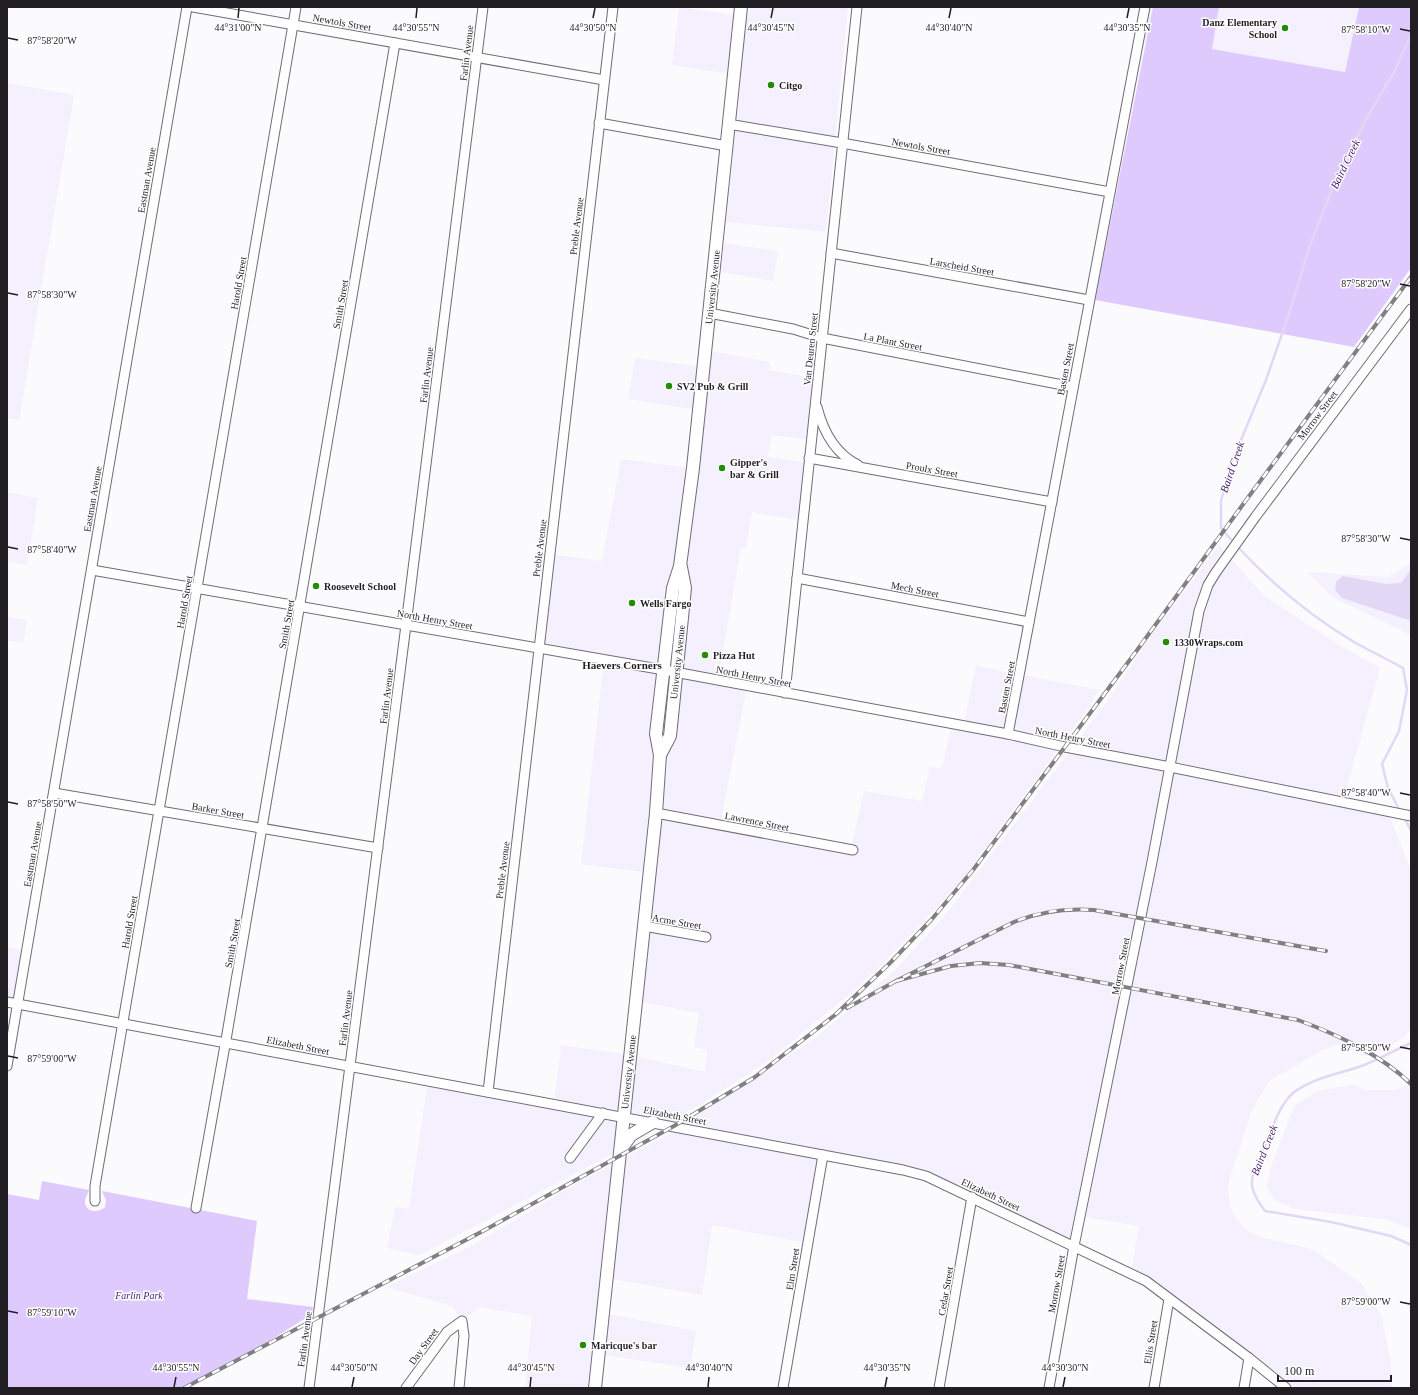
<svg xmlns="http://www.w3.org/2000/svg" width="1418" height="1395" font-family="Georgia,serif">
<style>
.built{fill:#f5f0fd}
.green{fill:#decafc}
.water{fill:#e3d7f6}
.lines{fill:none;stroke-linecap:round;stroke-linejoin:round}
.stream{stroke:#e3d7f6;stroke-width:2.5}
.minor-casing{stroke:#706c78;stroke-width:11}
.major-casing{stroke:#706c78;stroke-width:14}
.minor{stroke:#fff;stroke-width:9}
.major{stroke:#fff;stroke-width:12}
.rail-casing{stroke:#807f83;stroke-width:4}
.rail{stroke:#fff;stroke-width:2.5;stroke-dasharray:8;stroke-linecap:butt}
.ticks{fill:none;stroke:#201e23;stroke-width:1.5}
.poi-dot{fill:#248b05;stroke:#fff;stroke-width:1.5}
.labels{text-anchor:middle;stroke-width:3;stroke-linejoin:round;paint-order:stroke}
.street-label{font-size:10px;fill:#201e23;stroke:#fff}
.poi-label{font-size:10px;font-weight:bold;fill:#201e23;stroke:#fff;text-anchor:start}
.park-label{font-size:10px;font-style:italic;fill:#481d72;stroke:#fff}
.water-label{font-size:11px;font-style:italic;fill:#41146a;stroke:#fff}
.neighbourhood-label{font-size:11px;font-weight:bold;fill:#201e23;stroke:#fff}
.ticks-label{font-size:10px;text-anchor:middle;fill:#201e23;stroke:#fff;stroke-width:3;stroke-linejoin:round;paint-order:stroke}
</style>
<rect width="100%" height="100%" fill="#fbfafd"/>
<g class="built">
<path d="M679,7l69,10 2,-10h98l-22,225 -100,-10 16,-146 -70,-11z"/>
<path d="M1145,7h8l-5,30 -13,20z"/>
<path d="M1219,7h140l-14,65 -133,-23z"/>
<path d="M7,83l67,12 -55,326 -12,-3z"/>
<path d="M724,243l54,8 -5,30 -52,-9z"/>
<path d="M705,350l65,12 -1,8 49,9 -6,54 -7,6 -34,-4 -3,22 41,6 -6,58 -51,-9 -6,36 -5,-1 -23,133 29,6 -27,139 131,24 13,-58 58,10 8,-34 12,1 10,-44 11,2 13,-60 123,24 -13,21 -122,166 -26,29 -54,56 -33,31 -83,68 -70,45 -33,18 -41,-7 -4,33 -200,105 -33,-7 8,-41 14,2 19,-129 126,24 7,-59 69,10 75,17 2,-22 -13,-3 5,-34 -63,-12 13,-128 -68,-9 23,-204 -65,-12 11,-94 52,7 19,-102 71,9 7,-58 -71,-11 7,-41 68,9z"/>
<path d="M7,492l31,6 -11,67 -20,-4z"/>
<path d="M1219,545l45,51 77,50 39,22 -37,133 45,11 23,59v158l-6,7 -20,14 -21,6 -25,-12 -18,7 -52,30 -17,29 -23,70 -1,13 2,13 6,13 13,13 14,6 44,10 8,3 46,32 20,32 9,43 2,30h-106l-155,-114 8,-48 -59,-10 -6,30 -148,-70 -103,-21 -16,88 -95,-18 -10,70 -95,-17 -4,35 93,18 -6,37 -91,-14 -4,34h-70l7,-72 -53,-9 -17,14 -10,-15 -66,-19 87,-42 108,-64 90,-48 146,-96 77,-66 49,-53 99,-130 73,-97 28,-44z"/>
<path d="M1411,563v72l-79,-38 -25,-25 81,5z"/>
<path d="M7,617l20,3 -4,23 -16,-3z"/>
<path d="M7,947l20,4 -10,52 -10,-1z"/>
<path d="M1411,1083v146l-27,-10 -89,-10 -20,-9 -8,-13 4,-20 23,-60 22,-16 37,-6 14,5h29z"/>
</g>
<g class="green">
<path d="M1153,7h66l-7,42 133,23 14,-65h52v261l-57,79 -259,-47z"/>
<path d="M42,1181l47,9c-1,3 -3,6 -4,10 -1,12 13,14 20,7l1,-7 -4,-9 155,30 -10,78 66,8 -1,7 -54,34 -74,40h-177v-194l32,6z"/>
</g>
<path class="water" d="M1411,569v52l-69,-23 -7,-8 1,-8 7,-6 43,8 15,-1z"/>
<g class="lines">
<g class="stream">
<path d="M1234,543l-13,-15v-27l10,-37 35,-84 23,-66 21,-69 25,-63 30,-61 29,-49 17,-37"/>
<path d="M1237,546c33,36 75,71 117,96 16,9 33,17 49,26l4,22 -8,41 -17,33 6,24 12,23"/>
<path d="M1404,817l7,14"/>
<path d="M1411,1043c-16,7 -31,16 -47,22 -23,9 -51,12 -71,28 -15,13 -23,42 -31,60 -12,26 -16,33 3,58l66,11 60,14 20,9"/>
</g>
<defs>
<g id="minor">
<path d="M193,7l411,73"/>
<path d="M599,123l128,23"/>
<path d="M728,124l114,19 268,49"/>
<path d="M831,253l258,47"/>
<path d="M709,313l84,16 29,9 251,49"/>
<path d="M817,407c6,24 17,46 41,58"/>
<path d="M809,458l243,44"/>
<path d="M92,570l572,100 344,64 57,13 105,20 241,49"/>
<path d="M797,578l232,44"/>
<path d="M785,693l72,-686"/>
<path d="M1008,734l137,-727"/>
<path d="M54,793l324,55"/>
<path d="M656,813l197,37"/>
<path d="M644,926l62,11"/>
<path d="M7,1002l896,168 23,6 220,105 103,77 37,30"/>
<path d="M7,1066l180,-1059"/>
<path d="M488,1092l125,-1085"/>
<path d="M570,1158l33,-45"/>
<path d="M95,1201v-15l201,-1179"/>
<path d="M196,1208l31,-174 168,-991"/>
<path d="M309,1388l97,-763 77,-618"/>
<path d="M406,1388l41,-56 15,-11 2,15 -5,52"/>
<path d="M783,1388l40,-233"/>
<path d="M939,1388l33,-191"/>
<path d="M1049,1388l25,-142 78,-384 47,-251 9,-26 8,-13 40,-56 155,-207"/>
<path d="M1154,1388l15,-89"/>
<path d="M1244,1388l5,-30"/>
</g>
<g id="major">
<path d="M660,755l10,-19 15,-148 -4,-21"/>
<path d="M621,1149l10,-14 22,-13"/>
<path d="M595,1388l61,-575 4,-58 -4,-21 17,-146 7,-22 13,-98 48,-461"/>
</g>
</defs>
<use href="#minor" class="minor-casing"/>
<use href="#major" class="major-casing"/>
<use href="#minor" class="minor"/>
<use href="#major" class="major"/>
<defs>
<g id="rail">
<path d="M896,981l55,-15 29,-3 29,2 289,55c40,15 82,34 113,64"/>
<path d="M847,1008l49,-27 118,-59c27,-11 52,-14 80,-12l232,41"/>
<path d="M184,1388l299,-157 191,-105 81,-49 80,-62 55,-52 42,-44 41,-49 162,-217 109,-150 167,-226"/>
</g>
</defs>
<use href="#rail" class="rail-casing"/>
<use href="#rail" class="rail"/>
</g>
<path class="ticks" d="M238,18l1,-10M416,18l1,-10M593,18l2,-10M771,18l2,-10M949,18l2,-10M1127,18l2,-10M1400,29l10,2M8,38l10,2M1400,284l10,2M8,293l10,2M1400,538l10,2M8,547l10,2M1400,793l10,2M8,802l10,2M1400,1047l10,2M8,1056l10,2M1400,1302l10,2M8,1311l10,2M174,1387l2,-10M352,1387l2,-10M530,1387l1,-10M708,1387l1,-10M885,1387l2,-10M1063,1387l2,-10"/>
<g class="poi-dot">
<circle cx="1285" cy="28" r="4"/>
<circle cx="771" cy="85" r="4"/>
<circle cx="669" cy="386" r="4"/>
<circle cx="722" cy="468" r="4"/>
<circle cx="316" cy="586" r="4"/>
<circle cx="632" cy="603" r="4"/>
<circle cx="1166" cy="642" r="4"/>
<circle cx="705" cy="655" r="4"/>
<circle cx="583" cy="1345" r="4"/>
</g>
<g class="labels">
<g class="street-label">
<text transform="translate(342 22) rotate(10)" y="4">Newtols Street</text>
<text transform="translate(466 53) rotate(-83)" y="4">Farlin Avenue</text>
<text transform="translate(921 146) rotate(10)" y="4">Newtols Street</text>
<text transform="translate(146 180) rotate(-80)" y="4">Eastman Avenue</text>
<text transform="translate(576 226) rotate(-83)" y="4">Preble Avenue</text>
<text transform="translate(962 266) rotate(10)" y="4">Larscheid Street</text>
<text transform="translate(238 283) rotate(-80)" y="4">Harold Street</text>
<text transform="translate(712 287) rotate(-84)" y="4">University Avenue</text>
<text transform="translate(340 304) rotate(-80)" y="4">Smith Street</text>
<text transform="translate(893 341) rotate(11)" y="4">La Plant Street</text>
<text transform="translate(810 349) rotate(-84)" y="4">Van Deuren Street</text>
<text transform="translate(1065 369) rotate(-79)" y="4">Basten Street</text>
<text transform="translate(426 375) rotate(-83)" y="4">Farlin Avenue</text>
<text transform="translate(1317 415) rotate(-53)" y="4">Morrow Street</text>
<text transform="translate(932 469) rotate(10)" y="4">Proulx Street</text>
<text transform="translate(92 499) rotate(-80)" y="4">Eastman Avenue</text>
<text transform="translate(539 548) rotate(-83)" y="4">Preble Avenue</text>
<text transform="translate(915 589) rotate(11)" y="4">Mech Street</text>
<text transform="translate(184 602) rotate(-80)" y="4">Harold Street</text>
<text transform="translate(435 619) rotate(10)" y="4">North Henry Street</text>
<text transform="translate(286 624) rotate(-80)" y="4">Smith Street</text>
<text transform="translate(677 662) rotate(-84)" y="4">University Avenue</text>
<text transform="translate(754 676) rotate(11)" y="4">North Henry Street</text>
<text transform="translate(1006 687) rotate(-79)" y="4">Basten Street</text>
<text transform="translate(386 696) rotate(-83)" y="4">Farlin Avenue</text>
<text transform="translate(1073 737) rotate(11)" y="4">North Henry Street</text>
<text transform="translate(218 810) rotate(10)" y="4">Barker Street</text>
<text transform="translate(757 821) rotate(11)" y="4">Lawrence Street</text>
<text transform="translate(32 854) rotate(-80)" y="4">Eastman Avenue</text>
<text transform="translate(502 870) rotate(-83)" y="4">Preble Avenue</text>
<text transform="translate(677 921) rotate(10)" y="4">Acme Street</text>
<text transform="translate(129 922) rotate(-80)" y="4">Harold Street</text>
<text transform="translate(232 943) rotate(-80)" y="4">Smith Street</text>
<text transform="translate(1120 966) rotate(-79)" y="4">Morrow Street</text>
<text transform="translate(345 1018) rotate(-83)" y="4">Farlin Avenue</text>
<text transform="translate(298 1045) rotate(11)" y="4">Elizabeth Street</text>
<text transform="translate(628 1072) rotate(-84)" y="4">University Avenue</text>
<text transform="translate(675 1115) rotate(11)" y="4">Elizabeth Street</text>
<text transform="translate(991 1194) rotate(25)" y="4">Elizabeth Street</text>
<text transform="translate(792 1269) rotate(-81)" y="4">Elm Street</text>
<text transform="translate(1056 1284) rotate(-80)" y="4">Morrow Street</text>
<text transform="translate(945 1291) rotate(-80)" y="4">Cedar Street</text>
<text transform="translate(304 1339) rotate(-82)" y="4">Farlin Avenue</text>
<text transform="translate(1150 1342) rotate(-81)" y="4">Ellis Street</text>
<text transform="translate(423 1346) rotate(-54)" y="4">Day Street</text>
</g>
<g class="poi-label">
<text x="1277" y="26" text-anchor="end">Danz Elementary<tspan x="1277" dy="12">School</tspan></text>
<text x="779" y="89">Citgo</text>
<text x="677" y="390">SV2 Pub &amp; Grill</text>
<text x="730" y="466">Gipper's<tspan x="730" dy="12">bar &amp; Grill</tspan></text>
<text x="324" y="590">Roosevelt School</text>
<text x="640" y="607">Wells Fargo</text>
<text x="1174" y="646">1330Wraps.com</text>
<text x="713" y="659">Pizza Hut</text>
<text x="591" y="1349">Maricque's bar</text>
</g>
<g class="park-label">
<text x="139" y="1299">Farlin Park</text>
</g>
<g class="water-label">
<text transform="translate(1345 164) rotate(-64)" y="4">Baird Creek</text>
<text transform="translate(1232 467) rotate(-71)" y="4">Baird Creek</text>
<text transform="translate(1264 1150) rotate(-68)" y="4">Baird Creek</text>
</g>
<g class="neighbourhood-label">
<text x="622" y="669">Haevers Corners</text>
</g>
</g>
<g class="ticks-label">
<text x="238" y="31">44°31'00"N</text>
<text x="416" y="31">44°30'55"N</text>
<text x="593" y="31">44°30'50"N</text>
<text x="771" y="31">44°30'45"N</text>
<text x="949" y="31">44°30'40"N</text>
<text x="1127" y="31">44°30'35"N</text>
<text x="1366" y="33">87°58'10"W</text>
<text x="52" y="44">87°58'20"W</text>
<text x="1366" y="287">87°58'20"W</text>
<text x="52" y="298">87°58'30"W</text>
<text x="1366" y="542">87°58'30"W</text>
<text x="52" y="553">87°58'40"W</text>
<text x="1366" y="796">87°58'40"W</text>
<text x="52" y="807">87°58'50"W</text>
<text x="1366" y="1051">87°58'50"W</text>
<text x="52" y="1062">87°59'00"W</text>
<text x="1366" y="1305">87°59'00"W</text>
<text x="52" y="1316">87°59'10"W</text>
<text x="176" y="1371">44°30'55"N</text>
<text x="354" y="1371">44°30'50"N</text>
<text x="531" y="1371">44°30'45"N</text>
<text x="709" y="1371">44°30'40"N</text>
<text x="887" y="1371">44°30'35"N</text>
<text x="1065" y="1371">44°30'30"N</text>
</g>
<rect width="1418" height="1395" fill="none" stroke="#201e23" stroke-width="16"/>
<path d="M1278 1375v6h113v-6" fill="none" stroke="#201e23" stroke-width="2"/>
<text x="1284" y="1375" font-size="12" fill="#201e23" stroke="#ffffff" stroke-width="3" paint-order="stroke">100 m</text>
</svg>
